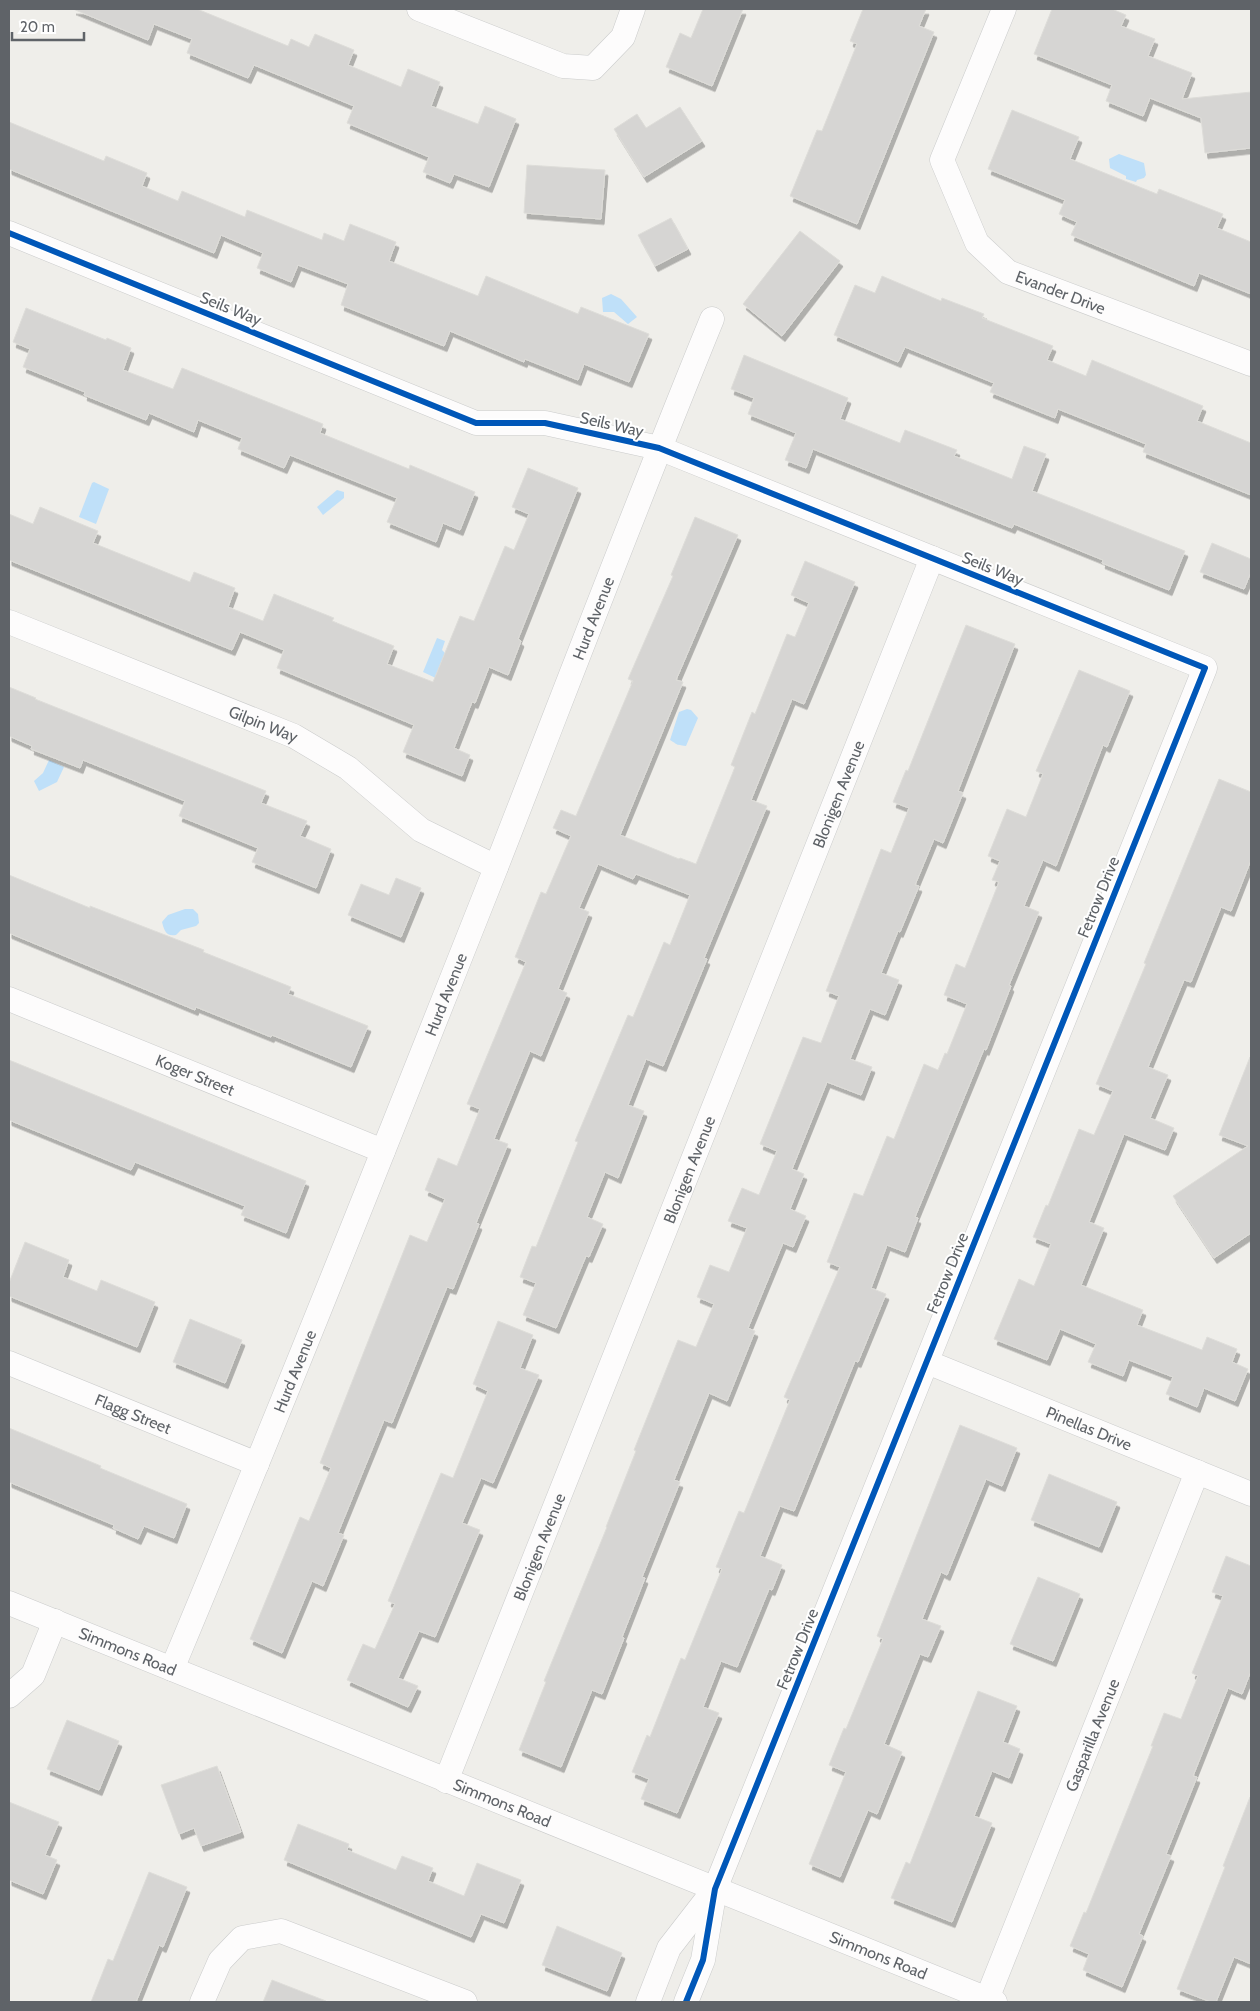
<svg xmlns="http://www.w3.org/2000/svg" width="1260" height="2011" font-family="Cabin,sans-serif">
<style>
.water{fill:#bfe0f9}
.building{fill:#d6d5d3;stroke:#deddd9;filter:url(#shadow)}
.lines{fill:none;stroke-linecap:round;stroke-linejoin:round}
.minor-casing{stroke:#cbcccc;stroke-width:25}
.minor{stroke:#fdfcfc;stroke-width:24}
.cycleway-casing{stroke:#fff;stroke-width:9}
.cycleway{stroke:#0057b8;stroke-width:6}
.labels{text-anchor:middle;stroke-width:4;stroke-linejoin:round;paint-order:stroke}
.street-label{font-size:16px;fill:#5f6368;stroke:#fff}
</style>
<defs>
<filter id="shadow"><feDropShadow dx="3" dy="5.5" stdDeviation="0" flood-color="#0004"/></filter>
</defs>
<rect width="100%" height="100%" fill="#efeeea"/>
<g class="water">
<path d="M1119,154l25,9 2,12 -2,3 -7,2 -1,2 -10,-3v-3l-16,-8 -1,-9z"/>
<path d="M611,294l10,5 16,18 -9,7 -14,-12h-11l-1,-14z"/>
<path d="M94,482l15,7 -13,35 -17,-7 13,-34z"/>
<path d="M337,490l7,2v6l-21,17 -6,-8z"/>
<path d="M437,638l8,3 -3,9 4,4 -6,26 -17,-8z"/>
<path d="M687,709l4,1 7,8 -12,28c-12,-2 -6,0 -16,-6l9,-28z"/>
<path d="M49,760l15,7 -7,15 -18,9 -5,-10 9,-8z"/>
<path d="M185,909h8l5,5 1,9 -3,3 -15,4 -5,5c-10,2 -12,-5 -14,-13l6,-7z"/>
</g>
<g class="building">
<path d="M73,9h124l91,37 3,-7 18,8 6,-13 39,16 -6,15 53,22 7,-18 32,13 -9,24 47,18 7,-18 31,13 -27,68 -35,-13 -4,9 -27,-11 6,-15 -82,-34 7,-17 -100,-41 -6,13 -61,-25 5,-14 -38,-15 -6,16z"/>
<path d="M703,9h40l-31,77 -46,-19 14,-34 11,5z"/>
<path d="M863,9h63l-7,17 15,6 -77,192 -67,-28 27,-66 5,1 35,-87 -7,-3z"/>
<path d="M1052,9h60l14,6 -5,11 34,13 -7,17 44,17 -10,26 69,-7v56l-46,5 -4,-35 -51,-20 -7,18 -37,-15 6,-16 -78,-31z"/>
<path d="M680,107l22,34 -58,36 -30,-48 23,-15 9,14z"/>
<path d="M1012,110l67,27 -9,22 87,35 2,-5 64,25 -6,14 34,14v52l-52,-21 -5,13 -123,-51 6,-13 -18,-8 6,-14 -77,-31z"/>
<path d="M9,122l95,39 2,-5 41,17 -5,13 36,15 4,-10 63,26 2,-7 75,30 2,-7 20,8 6,-17 46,18 -7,19 89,35 8,-20 92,38 3,-7 68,27 -20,48 -45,-18 -6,16 -53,-21 -1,3 -74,-31 -6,15 -103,-41 7,-21 -50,-19 -7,17 -34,-14 6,-15 -42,-18 -7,18 -205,-84z"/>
<path d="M527,165l78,5 -4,49 -77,-6z"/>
<path d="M671,218l17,31 -33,17 -17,-31z"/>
<path d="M800,231l40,30 -58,75 -39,-32z"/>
<path d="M882,276l59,25 1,-3 42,16 -2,4 71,28 -6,14 39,16 6,-16 111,46 -6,15 54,22v52l-108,-43 3,-8 -88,-35 -3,9 -65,-26 4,-9 -89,-36 -7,15 -64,-27 21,-50 20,8z"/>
<path d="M26,308l80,32 1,-2 24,10 -8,22 50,19 9,-21 141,56 -3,9 89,36 1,-4 65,27 -15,38 -17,-7 -7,19 -49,-20 10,-24 -107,-43 -6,13 -46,-19 4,-11 -44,-18 -4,12 -45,-19 -3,7 -62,-25 1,-3 -62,-25 7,-18 -17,-7z"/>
<path d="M744,355l104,43 -8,21 60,24 5,-13 52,20 -3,6 58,23 12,-33 22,8 -14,37 153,60 -16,39 -67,-27 1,-3 -89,-36 -2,4 -199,-79 -7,19 -21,-8 11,-27 -48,-19 6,-16 -23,-9z"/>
<path d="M528,468l50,20 -60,151 3,2 -13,34 -19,-8 -14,36 -3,-1 -18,46 16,7 -8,21 -59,-24 11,-27 -137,-57 7,-18 -44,-18 -8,18 -223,-90v-46l24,10 7,-17 58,24 -5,12 97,39 4,-10 41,16 -7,19 35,14 11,-27 60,24 -2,3 62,25 -7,18 46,18 27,-66 14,5 31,-75 9,4 15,-36 -17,-7z"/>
<path d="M695,517l43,18 -62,145 7,2 -63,153 59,24 1,-1 16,6 39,-97 -4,-2 21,-53 3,2 32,-80 8,3 14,-34 -18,-8 14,-34 50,21 -51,122 -12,-5 -41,101 16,6 -63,152 3,1 -44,107 -17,-7 -18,46 16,6 -26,67 -13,-6 -18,45 16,7 -14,33 -3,-1 -30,72 -33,-13 13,-32 -16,-6 12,-31 4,1 42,-105 -3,-1 53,-126 5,2 31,-75 6,3 20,-50 -54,-21 -3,5 -35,-15 -19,44 10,4 -31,77 9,4 -26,63 -11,-5 -36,88 14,5 -32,79 3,1 -26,65 -6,-2 -55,136 -8,-3 -46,113 6,2 -21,51 -11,-5 -30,72 -32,-14 50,-122 9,4 22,-53 -11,-5 90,-228 17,7 18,-43 -20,-9 13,-32 19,8 23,-57 -13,-5 59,-142 -11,-5 26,-65 5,2 25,-58 -18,-8 8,-18 15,6 57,-135 -5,-2 45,-103 -2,-1z"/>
<path d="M1212,543l39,16v13l-7,17 -44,-17z"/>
<path d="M966,625l49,19 -57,147 5,2 -20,50 -9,-4 -19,46 4,1 -19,46 -2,-1 -17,42 18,7 -14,35 -15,-6 -20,50 22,8 -11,28 -34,-13 -35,87 12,5 -14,35 16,7 -13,31 -10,-4 -35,85 7,3 -28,70 -18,-8 -35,87 6,2 -38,95 3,1 -23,59 2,1 -22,56 -10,-4 -31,77 -42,-17 27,-68 -2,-1 63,-154h-1l30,-76 -2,-1 44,-110 18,7 18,-43 -17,-7 13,-32 19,7 18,-44 -19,-7 14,-33 17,7 18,-44 -17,-7 43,-107 18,6 18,-47 -13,-5 55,-142 10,4 18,-45 -16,-6 13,-32 2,1z"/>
<path d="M1079,670l51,21 -23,56 -4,-2 -47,121 -13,-6 -19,46 15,6 -30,73 2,1 -25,64 -2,-1 -69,168 3,1 -13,34 -18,-7 -16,43 15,6 -28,68 -3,-1 -61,150 -14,-5 -20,50 22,9 -10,25 -3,-1 -32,78 -16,-6 -18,46 16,6 -42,100 -36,-14 8,-20 -17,-7 15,-37 3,2 31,-79 4,2 37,-91 -6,-2 23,-56 5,2 46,-113 -6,-3 56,-130 -13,-5 27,-69 9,3 24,-60 7,3 30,-75 14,6 7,-17 2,1 20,-50 -23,-9 12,-31 9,4 34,-86 -7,-2 8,-19 -12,-5 19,-47 19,8 17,-43 -7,-3z"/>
<path d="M9,687l27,11 -1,1 231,92 -5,12 46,18 -7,15 31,13 -15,39 -64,-26 6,-14 -79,-32 6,-15 -102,-41 -3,8 -49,-19 1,-3 -23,-10z"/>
<path d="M1219,779l32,13v68l-20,51 -10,-4 -30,75 -7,-2 -36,87 20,8 -18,43 24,10 -9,22 -41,-16 -35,88 15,6 -23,57 62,25 -6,15 65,25 5,-13 30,12 -5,13 16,7 -13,32 -31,-13 -7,19 -31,-13 7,-17 -44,-17 -6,16 -35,-14 8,-18 -36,-15 -13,31 -53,-21 25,-60 15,7 17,-42 -18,-7 13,-32 2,1 31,-77 15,6 19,-44 -17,-7 50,-120 -2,-1z"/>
<path d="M9,875l81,33v-2l114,44 -1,2 88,35 -3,7 80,32 -17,41 -79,-32 -1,2 -75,-30 -1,3 -186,-77z"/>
<path d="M396,878l25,10 -20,49 -53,-22 13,-31 28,11z"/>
<path d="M1250,1057l1,176 -37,25 -41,-62 75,-50 -29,-11z"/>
<path d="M9,1060l297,121 -20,52 -45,-18 4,-9 -110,-44 -4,8 -122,-50z"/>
<path d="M25,1242l44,18 -6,17 34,14 4,-11 54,22 -18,45 -128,-51v-13z"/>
<path d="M190,1319l52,21 -17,43 -52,-21z"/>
<path d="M498,1321l35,14 -13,33 19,7 -46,108 -12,-5 -19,45 18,7 -45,107 -16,-6 -21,47 20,8 -10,21 -61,-27 16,-36 12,5 20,-45 -7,-3 53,-128 12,5 35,-87 -15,-7z"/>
<path d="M960,1425l57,23 -15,38 -16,-7 -39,96 -6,-3 -19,47 19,7 -13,31 -8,-3 -36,90 18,8 -25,62 -9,-4 -28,67 -31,-13 37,-92 -17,-7 15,-37 2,1 37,-90 -6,-3z"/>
<path d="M9,1428l92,38 -1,2 87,36 -13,34 -30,-12 -6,13 -25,-11 1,-3 -105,-43z"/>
<path d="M1049,1474l68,28 -18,45 -68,-27z"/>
<path d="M1226,1556l25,10v105l-9,23 -14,-6 -35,88 4,1 -31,77 5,2 -32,78 4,2 -21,51 -39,-17 6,-16 -19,-8 14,-34 2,1 67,-167h-2l13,-33 17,6 17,-43 -6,-3 31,-77 -11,-4z"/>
<path d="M1038,1577l42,17 -27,67 -43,-17z"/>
<path d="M978,1691l39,15 -14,36 17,7 -11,29 -17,-7 -18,45 18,7 -40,99 -61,-24 15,-36 4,2z"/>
<path d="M67,1720l52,21 -20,49 -52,-21z"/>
<path d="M217,1766l24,66 -40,14 -7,-18 -15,6 -18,-49z"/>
<path d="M1250,1797h1v167l-17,-7 -18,45h-5l-34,-13 48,-122 -2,-1z"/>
<path d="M9,1802l50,20 -14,33 12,5 -14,34 -34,-14z"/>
<path d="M298,1824l51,20 -2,6 49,20 6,-14 31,12 -5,13 36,15 13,-33 44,17 -17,43 -23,-9 -10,23 -187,-77z"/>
<path d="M149,1872l38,15 -24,60 -4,-2 -23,57h-45l17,-43 5,2z"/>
<path d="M557,1926l65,27 -15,38 -65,-26z"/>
<path d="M272,1980l54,21v1h-63z"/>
</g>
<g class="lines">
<defs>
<g id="minor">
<path d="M419,9l144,57 30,2 30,-31 10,-28"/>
<path id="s1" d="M1004,9l-62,151 35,83 31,29 243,92"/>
<path d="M9,233l467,190h69l114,25 546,220 -490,1221 -12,71 -17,42"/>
<path id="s2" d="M9,622l285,114 54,32 73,62 75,37"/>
<path id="s3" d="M9,999l374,152"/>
<path id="s4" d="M927,1362l324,132"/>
<path id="s5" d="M9,1363l248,101"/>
<path id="s6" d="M9,1603l986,399"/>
<path id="s7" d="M172,1669c111,-265 217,-532 323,-799 72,-184 142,-368 217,-551"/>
<path d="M9,1696l24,-21 22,-54"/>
<path id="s8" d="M446,1781l486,-1223"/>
<path id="s9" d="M987,1999l210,-527"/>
<path d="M202,2002l18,-41 22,-23 39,-7 184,71"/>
<path d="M648,2002l21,-54 45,-58"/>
</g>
</defs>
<use href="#minor" class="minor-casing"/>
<use href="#minor" class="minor"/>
<defs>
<path id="cycleway" d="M9,233l467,190h69l114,25 546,220 -490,1221 -12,71 -17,42"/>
</defs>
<use href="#cycleway" class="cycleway-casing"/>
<use href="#cycleway" class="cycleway"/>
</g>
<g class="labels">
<g class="street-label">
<text dy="6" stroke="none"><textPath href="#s1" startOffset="352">Evander Drive</textPath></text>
<text transform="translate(231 308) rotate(22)" y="6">Seils Way</text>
<text transform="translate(612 424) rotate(13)" y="6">Seils Way</text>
<text transform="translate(993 568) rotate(22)" y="6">Seils Way</text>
<text dy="6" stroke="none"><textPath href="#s7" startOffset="1132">Hurd Avenue</textPath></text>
<text dy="6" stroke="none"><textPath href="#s2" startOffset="274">Gilpin Way</textPath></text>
<text dy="6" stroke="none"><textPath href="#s8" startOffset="1062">Blonigen Avenue</textPath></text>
<text transform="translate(1098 897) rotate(-68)" y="6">Fetrow Drive</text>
<text dy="6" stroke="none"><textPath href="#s7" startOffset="728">Hurd Avenue</textPath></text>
<text dy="6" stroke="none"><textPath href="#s3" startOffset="201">Koger Street</textPath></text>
<text dy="6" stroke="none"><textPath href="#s8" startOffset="658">Blonigen Avenue</textPath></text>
<text transform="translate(947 1273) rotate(-68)" y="6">Fetrow Drive</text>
<text dy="6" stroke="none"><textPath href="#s7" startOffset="322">Hurd Avenue</textPath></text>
<text dy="6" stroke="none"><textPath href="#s5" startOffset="134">Flagg Street</textPath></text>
<text dy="6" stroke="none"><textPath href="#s4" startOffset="175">Pinellas Drive</textPath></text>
<text dy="6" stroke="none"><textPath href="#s8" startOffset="252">Blonigen Avenue</textPath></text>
<text transform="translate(797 1649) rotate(-68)" y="6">Fetrow Drive</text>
<text dy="6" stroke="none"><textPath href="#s6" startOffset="128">Simmons Road</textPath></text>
<text dy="6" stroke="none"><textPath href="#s9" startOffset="284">Gasparilla Avenue</textPath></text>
<text dy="6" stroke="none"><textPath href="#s6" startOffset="532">Simmons Road</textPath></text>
<text dy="6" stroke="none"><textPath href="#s6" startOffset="938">Simmons Road</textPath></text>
</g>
</g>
<rect width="1260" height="2011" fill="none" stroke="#5f6368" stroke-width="20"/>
<path d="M12 32v8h72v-8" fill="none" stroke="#5f6368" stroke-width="2.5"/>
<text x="20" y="32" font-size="15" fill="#5f6368" stroke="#ffffff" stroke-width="4" paint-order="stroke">20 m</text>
</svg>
